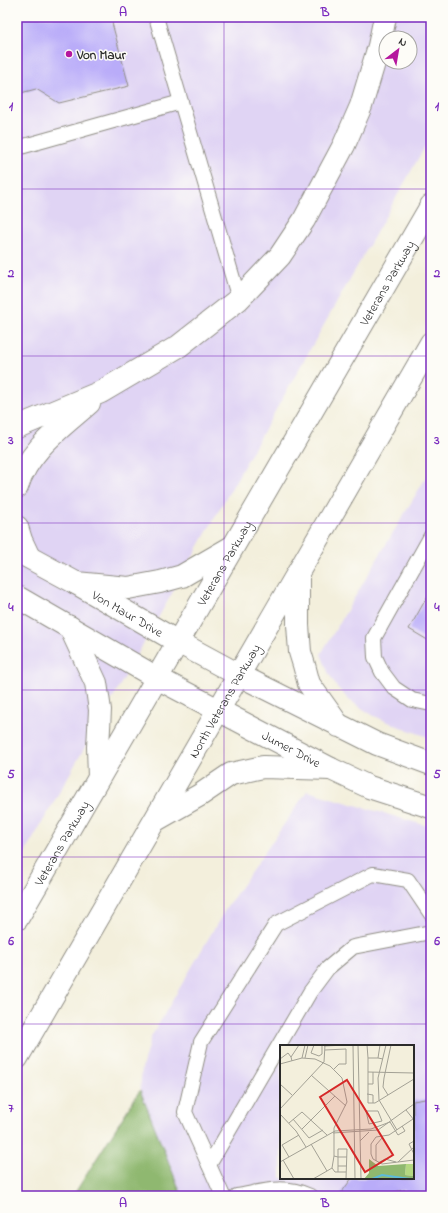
<svg xmlns="http://www.w3.org/2000/svg" width="448" height="1213" font-family="'Indie Flower',sans-serif">
<style>
.built{fill:#e0d4f4;fill-rule:evenodd}
.forest{fill:#8fb86f;stroke:#5d724d}
.building{fill:#b9acf9}
.lines{fill:none;stroke-linecap:round;stroke-linejoin:round}
.service-casing{stroke:#8f8d84;stroke-width:16}
.minor-casing{stroke:#8f8d84;stroke-width:24}
.tertiary-casing{stroke:#8f8d84;stroke-width:24}
.trunk-casing{stroke:#8f8d84;stroke-width:24}
.service{stroke:#fff;stroke-width:14}
.minor{stroke:#fff;stroke-width:22}
.tertiary{stroke:#fff;stroke-width:22}
.trunk{stroke:#fff;stroke-width:22}
.grid{fill:none;stroke:#7b2cbf;stroke-width:1;stroke-opacity:0.55}
.poi-dot{fill:#b5179e;stroke:#fdfcf7;stroke-width:1.5}
.labels{text-anchor:middle;stroke-width:3;stroke-linejoin:round;paint-order:stroke}
.poi-label{font-size:13px;font-weight:bold;fill:#2b2b2b;stroke:#fdfcf7;text-anchor:start}
.street-label{font-size:13px;fill:#2b2b2b;stroke:#fdfcf7}
.inset-river{fill:none;stroke:#5cbada;stroke-width:2}
.inset-road{fill:none;stroke:#a3a195;stroke-width:1}
.view{fill:#d62828;fill-opacity:0.15;stroke:#d62828;stroke-width:2}
.inset-edge{fill:none;stroke:#2b2b2b;stroke-width:2}
.neatline{fill:none;stroke:#7b2cbf;stroke-width:1.5}
.grid-label{font-size:13px;text-anchor:middle;font-weight:bold;fill:#7b2cbf}
</style>
<rect width="100%" height="100%" fill="#fdfcf7"/>
<filter id="ink" filterUnits="userSpaceOnUse"><feTurbulence type="fractalNoise" baseFrequency=".025" numOctaves="2"/><feDisplacementMap in="SourceGraphic" scale="8" xChannelSelector="R" yChannelSelector="G"/><feConvolveMatrix kernelMatrix="1 2 1 2 8 2 1 2 1" color-interpolation-filters="sRGB"/></filter>
<filter id="wash" filterUnits="userSpaceOnUse"><feTurbulence type="fractalNoise" baseFrequency=".012" numOctaves="4" result="noise"/><feDisplacementMap in="SourceGraphic" scale="16" xChannelSelector="R" yChannelSelector="G"/><feGaussianBlur stdDeviation="0.9" result="paint"/><feColorMatrix in="noise" values="0 0 0 0 0 0 0 0 0 0 0 0 0 0 0 0 0 1.4 0 .05"/><feComposite in="paint" operator="in"/></filter>
<g filter="url(#wash)">
<rect width="100%" height="100%" fill="#f3efdc"/>
<g class="built">
<path d="M17,17h414v119l-414,731zM386,38h24v24h-24z"/>
<path d="M431,469v269l-31,-11 -26,-11 -25,-16 -13,-14 -8,-14 -7,-18z"/>
<path d="M307,791l124,36v369h-249l-42,-106 2,-22 8,-29 75,-129zM281,1046h132v132h-132z"/>
</g>
<path class="forest" d="M140,1090l42,106h-109z"/>
<g id="blocks">
<g class="building">
<path d="M17,17h99l-4,6 17,63 -70,17 -23,-14 -19,5z"/>
<path d="M431,590v52l-22,-13z"/>
<path d="M431,1098v98h-25l-1,-6 -29,5 -1,1h-36l13,-18h61v-77z"/>
</g>
</g>
</g>
<g filter="url(#ink)">
<use href="#blocks" fill-opacity="0" stroke="#8f8d84" stroke-width="1"/>
<g class="lines">
<defs>
<g id="service">
<path d="M156,17l83,282"/>
<path d="M17,148l164,-46"/>
<path d="M431,536l-57,102 1,19 7,15 12,16 18,12 19,4"/>
<path d="M209,1165l101,-173 18,-24 25,-21 78,-15"/>
<path d="M223,1196l-38,-84 16,-70 75,-118 97,-50 35,6 23,34"/>
<path d="M237,1196c28,-5 46,-12 73,0"/>
</g>
<g id="minor">
<path d="M17,427l84,-35 78,-46 60,-47 41,-43 24,-36 40,-75 17,-39 18,-60 6,-29"/>
<path d="M17,487c11,-37 45,-60 72,-84"/>
<path d="M17,527l4,13 8,17"/>
<path id="s1" d="M17,551l59,32 102,59 61,33"/>
<path d="M17,597l140,81"/>
</g>
<g id="tertiary">
<path d="M239,675l138,69 54,20"/>
<path id="s2" d="M157,678l174,91 38,18 62,20"/>
</g>
<g id="trunk">
<path d="M298,574v51l2,27 4,13 5,19 30,42"/>
<path d="M76,583l52,5 32,-6 22,-6 50,-29"/>
<path d="M70,627l26,56 4,27 -2,37 1,30"/>
<path d="M156,820l44,-25 31,-21 32,-7 68,2"/>
<path id="s3" d="M17,919l414,-713"/>
<path id="s4" d="M17,1058l414,-715"/>
</g>
</defs>
<use href="#service" class="service-casing"/>
<use href="#minor" class="minor-casing"/>
<use href="#tertiary" class="tertiary-casing"/>
<use href="#trunk" class="trunk-casing"/>
<use href="#service" class="service"/>
<use href="#minor" class="minor"/>
<use href="#tertiary" class="tertiary"/>
<use href="#trunk" class="trunk"/>
</g>
</g>
<path class="grid" d="M224,17v1179M17,189h414M17,356h414M17,523h414M17,690h414M17,857h414M17,1024h414"/>
<circle class="poi-dot" cx="69" cy="54" r="4"/>
<g class="labels">
<g class="poi-label">
<text x="77" y="59">Von Maur</text>
</g>
<g class="street-label">
<text dy="5" stroke="none"><textPath href="#s3" startOffset="736">Veterans Parkway</textPath></text>
<text dy="5" stroke="none"><textPath href="#s3" startOffset="412">Veterans Parkway</textPath></text>
<text dy="5" stroke="none"><textPath href="#s1" startOffset="127">Von Maur Drive</textPath></text>
<text dy="5" stroke="none"><textPath href="#s4" startOffset="413">North Veterans Parkway</textPath></text>
<text dy="5" stroke="none"><textPath href="#s2" startOffset="152">Jumer Drive</textPath></text>
<text dy="5" stroke="none"><textPath href="#s3" startOffset="88">Veterans Parkway</textPath></text>
</g>
</g>
<g transform="translate(280 1045)">
<rect width="134" height="134" fill="#f3efdc"/>
<path d="M126,119h8v12l-9,-1z" fill="#b4d881"/>
<path d="M89,114l9,7 28,-2 -1,11 9,1v3h-50l5,-6z" fill="#8fb86f"/>
<path class="inset-river" d="M92,134l10,-4 28,4"/>
<path class="inset-road" d="M34,0l-3,8 8,3 3,-2v-9M73,0l2,134M78,0l3,134M87,0l1,13h10M100,0l-2,13 5,1M106,0l-8,33 1,22 18,30M44,1l22,-1M45,5l21,-1v15h-7l-5,5M22,13l3,-13M25,13l3,-13M88,13v45h7l39,-24M0,14l8,-6 3,4M12,16l-1,-4 8,-12M0,19l22,-6 13,1 15,7 12,12 5,24 -13,26v28l4,1v-8h9l-1,30M88,27l46,1M31,30l35,31M0,39l12,11M88,39h5v-12M87,49l6,1v8M108,50l-5,-8 1,-9 7,-33M0,64l44,-47 1,-17M126,65l8,10M86,66h12l4,10 -13,3zM0,69l16,17 10,16M13,74l16,19 14,-8M133,74l-24,16 -13,2 -5,7v10l2,5 9,5 32,-4M110,77l8,13 7,-4 -3,-5M9,78l13,-11 25,23M22,84l33,-33M53,88l45,-3 36,-26M80,96l9,-9M134,96l-5,3 5,10M31,99l16,27 5,-3 3,4h11M9,112l-7,-12 17,-10M3,115l11,19M96,116v-16l6,-7M0,117l55,-31 36,-2 19,-7M118,117l16,-15M98,118l7,-4 11,3M58,121v-9h9M52,123l2,-12M58,127v-6h9M33,134l14,-8"/>
<path class="view" d="M67,35l46,75 -28,17 -45,-75z"/>
<rect width="134" height="134" class="inset-edge"/>
</g>
<rect width="448" height="1213" fill="none" stroke="#fdfcf7" stroke-width="44"/>
<g transform="translate(398 50) rotate(31)"><circle r="19" fill="#fdfcf7" stroke="#a9a8a5"/>
<path d="M0-3L7 15L0 10L-7 15Z" fill="#b5179e"/>
<text y="-6" font-size="11" font-weight="bold" text-anchor="middle" fill="#2b2b2b">N</text>
</g>
<rect x="22" y="22" width="404" height="1169" class="neatline"/>
<g class="grid-label">
<text x="123" y="16">A</text>
<text x="325" y="16">B</text>
<text x="11" y="110">1</text>
<text x="437" y="110">1</text>
<text x="11" y="277">2</text>
<text x="437" y="277">2</text>
<text x="11" y="444">3</text>
<text x="437" y="444">3</text>
<text x="11" y="611">4</text>
<text x="437" y="611">4</text>
<text x="11" y="778">5</text>
<text x="437" y="778">5</text>
<text x="11" y="945">6</text>
<text x="437" y="945">6</text>
<text x="11" y="1112">7</text>
<text x="437" y="1112">7</text>
<text x="123" y="1207">A</text>
<text x="325" y="1207">B</text>
</g>
</svg>
